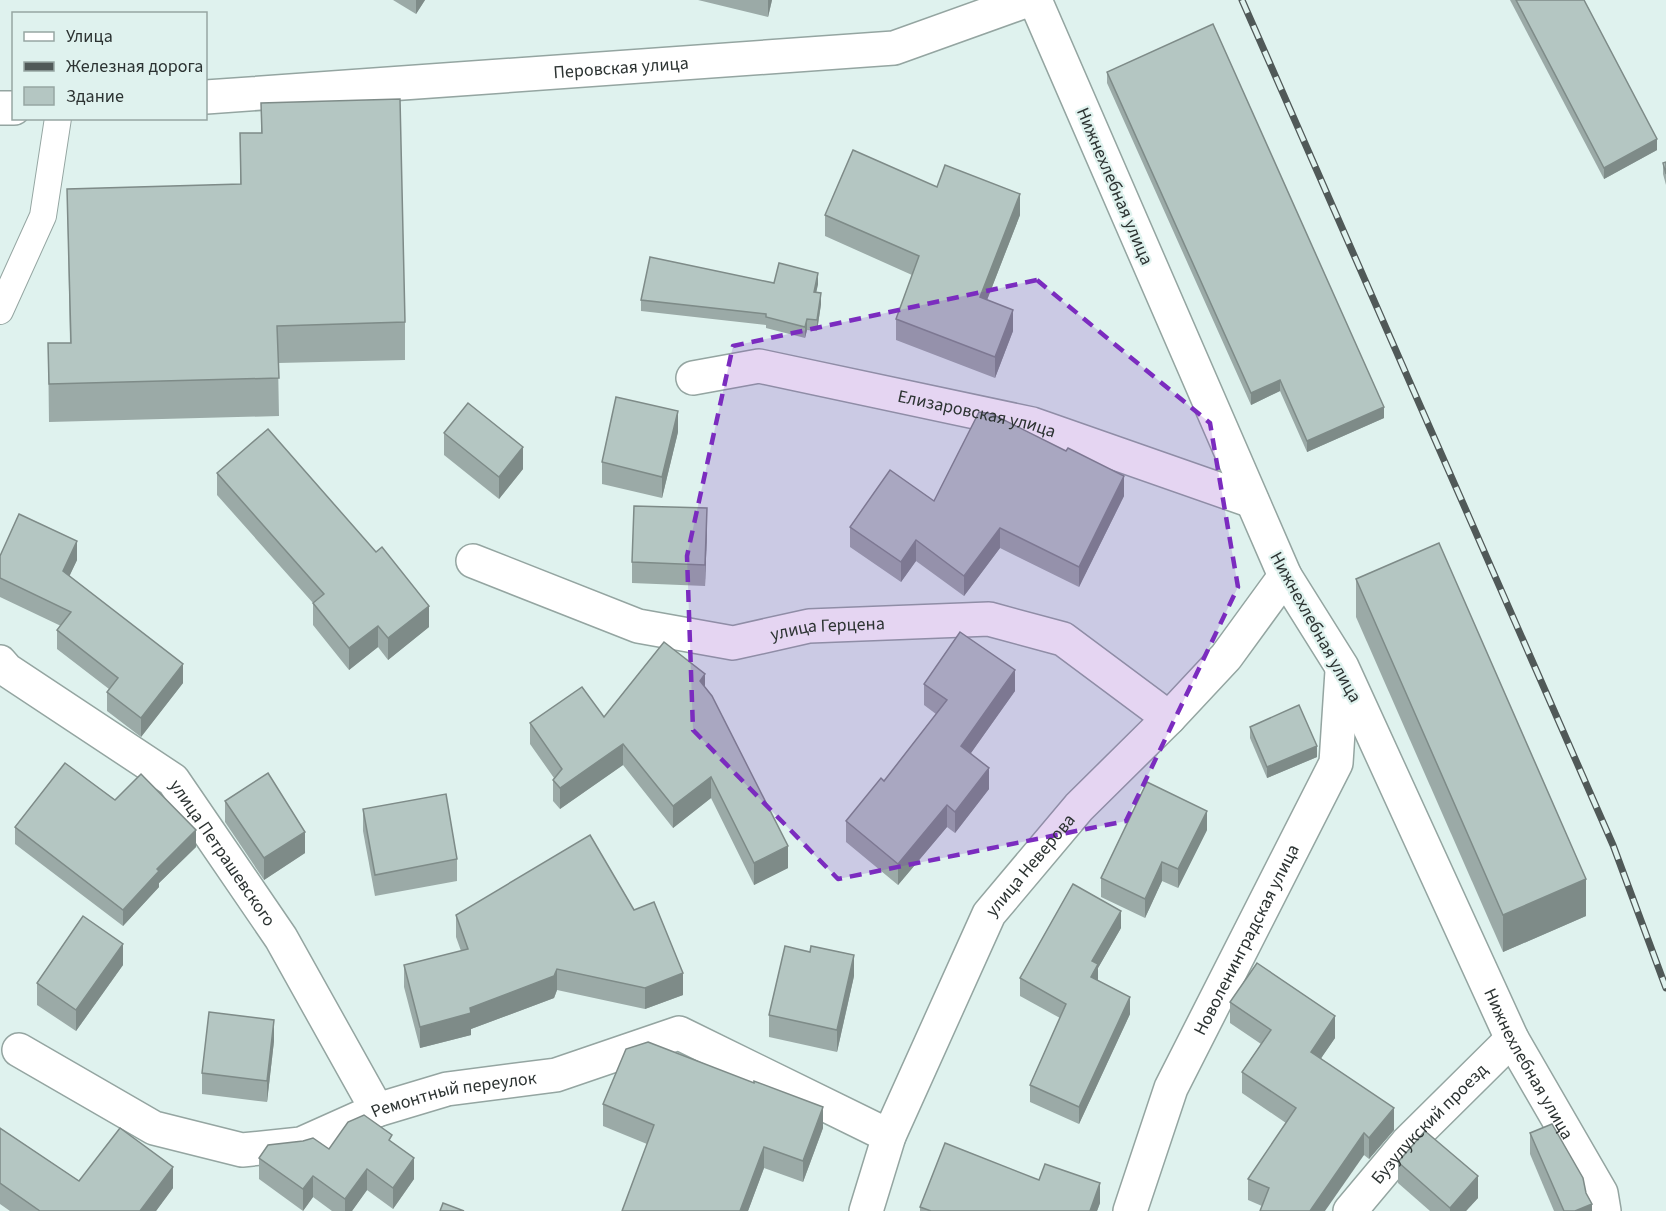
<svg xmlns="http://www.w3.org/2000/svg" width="1666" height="1211" font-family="'Source Sans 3',sans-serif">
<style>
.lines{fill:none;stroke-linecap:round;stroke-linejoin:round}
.lane-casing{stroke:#94a5a1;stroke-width:28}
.street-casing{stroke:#94a5a1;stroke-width:36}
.secondary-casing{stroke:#94a5a1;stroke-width:36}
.lane{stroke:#fff;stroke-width:26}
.street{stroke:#fff;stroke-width:33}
.secondary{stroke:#fff;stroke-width:33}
.rail-casing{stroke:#505958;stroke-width:7}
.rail{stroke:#dff2ee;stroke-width:4.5;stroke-dasharray:14;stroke-linecap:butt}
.wall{fill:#9baaa7}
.shaded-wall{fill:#7e8b88}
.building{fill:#b4c6c2;stroke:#7e8b88;stroke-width:1.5}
.marked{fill:#7b2cbf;fill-opacity:0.2;stroke:#7b2cbf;stroke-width:4.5;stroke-dasharray:12 8;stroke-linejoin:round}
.labels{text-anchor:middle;stroke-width:4.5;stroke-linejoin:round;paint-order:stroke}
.street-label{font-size:18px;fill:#2c3332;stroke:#dff2ee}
</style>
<rect width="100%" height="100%" fill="#dff2ee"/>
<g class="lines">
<defs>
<path id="lane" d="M0,311l43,-95 15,-98"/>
<g id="street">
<path id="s1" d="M206,97l688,-49 134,-48"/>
<path d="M0,108h14"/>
<path id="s2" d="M693,378l66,-12 273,58 220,77"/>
<path id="s3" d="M473,561l165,65 95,17 76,-17 180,-7 74,20 106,79"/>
<path id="s4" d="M1285,576l57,91 170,372 89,154 3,18"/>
<path id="s5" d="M0,662l7,8 166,110 108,158 96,172"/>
<path id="s6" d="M19,1050l135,78 88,22 59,-6 76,-34 70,-21 109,-14 123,-42 210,103"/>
<path id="s7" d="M1130,1211l41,-123 165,-325 6,-92"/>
<path id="s8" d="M1350,1211l57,-68 105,-104"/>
</g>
<g id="secondary">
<path id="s9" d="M866,1211l23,-75 100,-222 90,-107 90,-89 57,-61 59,-81 -250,-576"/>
</g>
</defs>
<use href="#lane" class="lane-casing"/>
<use href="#street" class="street-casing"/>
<use href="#secondary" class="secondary-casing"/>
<use href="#lane" class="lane"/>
<use href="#street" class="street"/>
<use href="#secondary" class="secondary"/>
<defs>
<path id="rail" d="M1242,0l371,845 53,143"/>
</defs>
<use href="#rail" class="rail-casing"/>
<use href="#rail" class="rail"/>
</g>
<g class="wall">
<path d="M393,0h32l-9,14z"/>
<path d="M698,0h74l-4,17z"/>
<path d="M1510,0h74l73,150 -53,29z"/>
<path d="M1107,72l277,346 -77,34 -27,-61 -29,14 -144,-322z"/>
<path d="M261,103l144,219v38l-127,3 1,53 -230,6 -1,-79h22l-3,-154 173,-5v-51h21z"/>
<path d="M1666,162v23l-3,-11v-11z"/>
<path d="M937,187l83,28 -33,85 26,31 -18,47 -99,-38v-21l16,-44 -87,-39v-21z"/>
<path d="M774,283l44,1 -2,8 5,12 -4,27 -10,-1 -2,8 -39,-10v-3l-125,-14v-11z"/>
<path d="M678,432l-16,66 -60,-14v-22z"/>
<path d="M444,433l79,36 -24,30 -55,-44z"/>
<path d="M217,473l212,154 -41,33 -10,-13 -29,23 -36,-45v-22l-96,-108z"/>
<path d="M1124,496l-45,91 -79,-39 -36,48 -48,-35 -15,21 -51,-35v-20l84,-26z"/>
<path d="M707,530l-2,56 -73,-3v-21z"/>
<path d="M0,556l77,4 -8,16 114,107 -42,54 -34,-26v-19l2,-3 -52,-40v-19l4,-4 -61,-29z"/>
<path d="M1356,579l230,337 -83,36 -147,-335z"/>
<path d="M924,684l91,7 -44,62 18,36 -34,44 -8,-6 -49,58 -52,-43v-21l38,-40 52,-67 -12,-9z"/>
<path d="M705,687l83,181 -34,17 -43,-87 -38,30 -50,-63 -63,44 -7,-8v-21l1,-2 -24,-34v-21l74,-6z"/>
<path d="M1250,727l67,30 -50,21 -17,-40z"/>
<path d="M115,800l81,47 -37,36v4l-36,39 -108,-82v-17z"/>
<path d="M225,801l80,52 -41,27 -39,-58z"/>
<path d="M363,809l94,50v22l-82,15 -12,-65z"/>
<path d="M1207,830l-29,58 -16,-7 -17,37 -44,-21v-19z"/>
<path d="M456,915l227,80 -38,14 -88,-19 -3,8 -83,31v6l-51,13 -16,-61v-22l57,-14 -5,-14z"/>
<path d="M1121,928l-23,40v12l32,34 -51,110 -49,-22v-17l30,-67 -40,-22v-18z"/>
<path d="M123,965l-47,66 -39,-26v-22z"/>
<path d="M854,976l-17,76 -68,-15v-22z"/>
<path d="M1230,1002l105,36 -14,20 73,72 -25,29 -5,-4 -102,51 -14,-6v-21l38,-56 -44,-30v-21l19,-28 -31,-21z"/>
<path d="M274,1041l-7,61 -65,-8v-21z"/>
<path d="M603,1104l220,24 -20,54 -39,-14 -16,43h-126l25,-67 -44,-18z"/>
<path d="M0,1128l79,53 94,7 -17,23h-146l-10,-7z"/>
<path d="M1530,1133l56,60 6,18h-38l-24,-57z"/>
<path d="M392,1142l22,37 -21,30 -26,-19 -15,21h-20l-19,-14 -10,14 -44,-32v-21z"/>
<path d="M1398,1162l80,36 -12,13h-36l-32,-28z"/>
<path d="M1100,1203l-3,8h-177v-4z"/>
</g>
<g class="shaded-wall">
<path d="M416,0h9l-9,14z"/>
<path d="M768,0h4l-4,17z"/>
<path d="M1657,139v11l-53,29v-11z"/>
<path d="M1020,194v21l-40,103v-21z"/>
<path d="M818,273v11l-4,19v-11z"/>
<path d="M821,293v11l-4,27v-11z"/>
<path d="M1013,310v21l-18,47v-21z"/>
<path d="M807,319v11l-2,8v-11z"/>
<path d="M1280,380v11l-29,14v-12z"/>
<path d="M1384,407v11l-77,34v-11z"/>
<path d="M678,411v21l-16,66v-21z"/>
<path d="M523,447v22l-24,30v-22z"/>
<path d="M1124,476v20l-45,91v-20z"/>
<path d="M707,508v22l-2,56v-21z"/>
<path d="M1000,528v20l-36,48v-20z"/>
<path d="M916,540v21l-15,21v-20z"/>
<path d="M77,541v19l-14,30v-19z"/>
<path d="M429,606v21l-41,33v-22z"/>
<path d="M378,626v21l-29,23v-22z"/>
<path d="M183,664v19l-42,54v-19z"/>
<path d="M1015,670v21l-54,76v-21z"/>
<path d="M705,674v22l-5,-15z"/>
<path d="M623,744v21l-63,44v-21z"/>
<path d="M1317,746v11l-50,21v-11z"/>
<path d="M989,768v21l-34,44v-21z"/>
<path d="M711,777v21l-38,30v-22z"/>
<path d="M947,805v22l-49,58v-21z"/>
<path d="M1207,811v19l-29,58v-19z"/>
<path d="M196,830v17l-37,36v4l-36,39v-16l34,-41z"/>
<path d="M305,832v21l-41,27v-22z"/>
<path d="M788,846v22l-34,17v-22z"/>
<path d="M1162,862v19l-17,37v-19z"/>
<path d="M1586,879v37l-83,36v-37z"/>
<path d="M1121,911v17l-23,40v14l-7,12 1,-33z"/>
<path d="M123,944v21l-47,66v-21z"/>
<path d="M854,955v21l-17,76v-22z"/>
<path d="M557,969v21l-3,8 -83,31v6l-51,13v-21l50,-19z"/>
<path d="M683,973v22l-38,14v-21z"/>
<path d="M1130,997v17l-51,110v-17z"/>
<path d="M1335,1016v22l-24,35v-21z"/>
<path d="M274,1020v21l-7,61v-21z"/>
<path d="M823,1107v21l-20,54v-21z"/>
<path d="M1394,1108v22l-25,29v-21z"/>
<path d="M1364,1133v22l-39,56h-15z"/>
<path d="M764,1147v21l-16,43h-8z"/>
<path d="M414,1158v21l-21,30v-21z"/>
<path d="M173,1167v21l-17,23h-16z"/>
<path d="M367,1169v21l-15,21h-7v-12z"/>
<path d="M313,1176v21l-10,14v-22z"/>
<path d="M1478,1176v22l-12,13h-16v-3z"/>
<path d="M1100,1183v20l-3,8h-7z"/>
<path d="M1592,1204v7h-17z"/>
</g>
<g class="building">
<path d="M1516,0h68l73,139 -53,29z"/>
<path d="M1213,24l171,383 -77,34 -27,-61 -29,13 -144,-321z"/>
<path d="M400,99l5,223 -128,4 2,52 -230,6 -1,-41h23l-4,-154 174,-5 -1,-51h22l-1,-30z"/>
<path d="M853,150l84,37 8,-22 75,29 -40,103 33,13 -18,47 -99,-38 23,-63 -94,-41z"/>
<path d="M1666,162v12l-3,-11z"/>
<path d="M650,257l124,26 5,-20 39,10 -4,19 7,1 -4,27 -10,-1 -2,8 -39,-10v-3l-125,-14z"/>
<path d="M616,397l62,14 -16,66 -60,-15z"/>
<path d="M468,403l55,44 -24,30 -55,-44z"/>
<path d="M979,412l13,2 74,37 2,-3 56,28 -45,91 -79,-39 -36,48 -48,-36 -15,22 -51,-35 40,-57 44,31z"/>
<path d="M268,429l108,123 6,-5 47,59 -41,32 -10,-12 -29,22 -36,-45 11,-9 -107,-121z"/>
<path d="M634,506l73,2 -2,57 -73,-3z"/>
<path d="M19,514l58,27 -14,30 120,93 -42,54 -34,-26 11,-14 -61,-48 14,-18 -71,-34v-22z"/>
<path d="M1439,543l147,336 -83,36 -147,-336z"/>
<path d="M960,632l55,38 -54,76 28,22 -34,44 -8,-7 -49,59 -52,-43 35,-43 3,3 63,-81 -23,-16z"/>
<path d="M664,642l41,32 -5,7 12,15 76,150 -34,17 -43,-86 -38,29 -50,-62 -63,44 -7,-8 9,-11 -32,-46 52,-36 22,30z"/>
<path d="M1299,705l18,41 -50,21 -17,-40z"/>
<path d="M65,763l50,37 26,-26 55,56 -39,39 2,2 -36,39 -108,-83z"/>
<path d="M268,773l37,59 -41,26 -39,-57z"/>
<path d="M1147,782l60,29 -29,58 -16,-7 -17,37 -44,-21z"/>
<path d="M446,794l11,65 -82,16 -12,-66z"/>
<path d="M590,835l44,75 20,-8 29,71 -38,15 -88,-19 -3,7 -84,32 1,5 -51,14 -16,-62 64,-16 -12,-34z"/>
<path d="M1073,884l48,27 -29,50 6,3 -7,13 39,20 -51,110 -49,-22 36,-81 -46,-26z"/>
<path d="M83,916l40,28 -47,66 -39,-27z"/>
<path d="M785,946l25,6 1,-6 43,9 -17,75 -68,-15z"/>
<path d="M1257,963l78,53 -24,36 83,56 -25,30 -5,-5 -54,78h-50l9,-23 -21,-9 48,-71 -54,-36 29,-42 -41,-28z"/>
<path d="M209,1012l65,8 -7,61 -65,-8z"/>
<path d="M648,1042l106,41v-2l69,26 -20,54 -39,-14 -24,64h-118l32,-86 -51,-21 23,-55z"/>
<path d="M364,1115l28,20 -3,5 25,18 -21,30 -26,-19 -22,30 -32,-23 -10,13 -44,-31 9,-13 35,-4 10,-3 16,11 19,-27z"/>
<path d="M1552,1124l31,54 3,15 6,11 -17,7h-11l-34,-78z"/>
<path d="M0,1128l79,53 41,-53 53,39 -33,44h-100l-40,-28z"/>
<path d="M1425,1131l53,45 -28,32 -52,-46z"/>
<path d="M945,1143l94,37 6,-16 55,19 -10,28h-159l-11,-4z"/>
<path d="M443,1203l21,8h-24z"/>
</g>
<path class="marked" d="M1037,280l173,143 28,164 -112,234 -288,58 -145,-149 -6,-174 46,-210z"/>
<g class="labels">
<g class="street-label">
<text dy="6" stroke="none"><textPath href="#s1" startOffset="416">Перовская улица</textPath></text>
<text transform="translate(1115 186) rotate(67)" y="6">Нижнехлебная улица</text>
<text dy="6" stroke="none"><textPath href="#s2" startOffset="290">Елизаровская улица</textPath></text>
<text transform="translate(1316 627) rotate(61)" y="6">Нижнехлебная улица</text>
<text dy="6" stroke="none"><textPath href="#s3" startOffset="370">улица Герцена</textPath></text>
<text dy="6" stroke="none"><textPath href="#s5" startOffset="298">улица Петрашевского</textPath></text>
<text dy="6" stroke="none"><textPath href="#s9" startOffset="386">улица Неверова</textPath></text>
<text dy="6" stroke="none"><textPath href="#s7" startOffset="296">Новоленинградская улица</textPath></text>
<text dy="6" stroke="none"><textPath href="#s4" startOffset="546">Нижнехлебная улица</textPath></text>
<text dy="6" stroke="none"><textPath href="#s6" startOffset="468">Ремонтный переулок</textPath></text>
<text dy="6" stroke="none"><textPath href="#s8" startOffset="118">Бузулукский проезд</textPath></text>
</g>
</g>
<rect x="12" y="12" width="195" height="108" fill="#dff2ee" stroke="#97a6a3" stroke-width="1.5"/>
<rect x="24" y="32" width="30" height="9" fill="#ffffff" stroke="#97a6a3" stroke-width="1.5"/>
<text x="66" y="42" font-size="18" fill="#2c3332">Улица</text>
<rect x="24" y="62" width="30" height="9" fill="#505958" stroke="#97a6a3" stroke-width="1.5"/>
<text x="66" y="72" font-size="18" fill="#2c3332">Железная дорога</text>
<rect x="24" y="87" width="30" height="18" fill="#b4c6c2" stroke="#97a6a3" stroke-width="1.5"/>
<text x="66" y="102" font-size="18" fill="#2c3332">Здание</text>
</svg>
